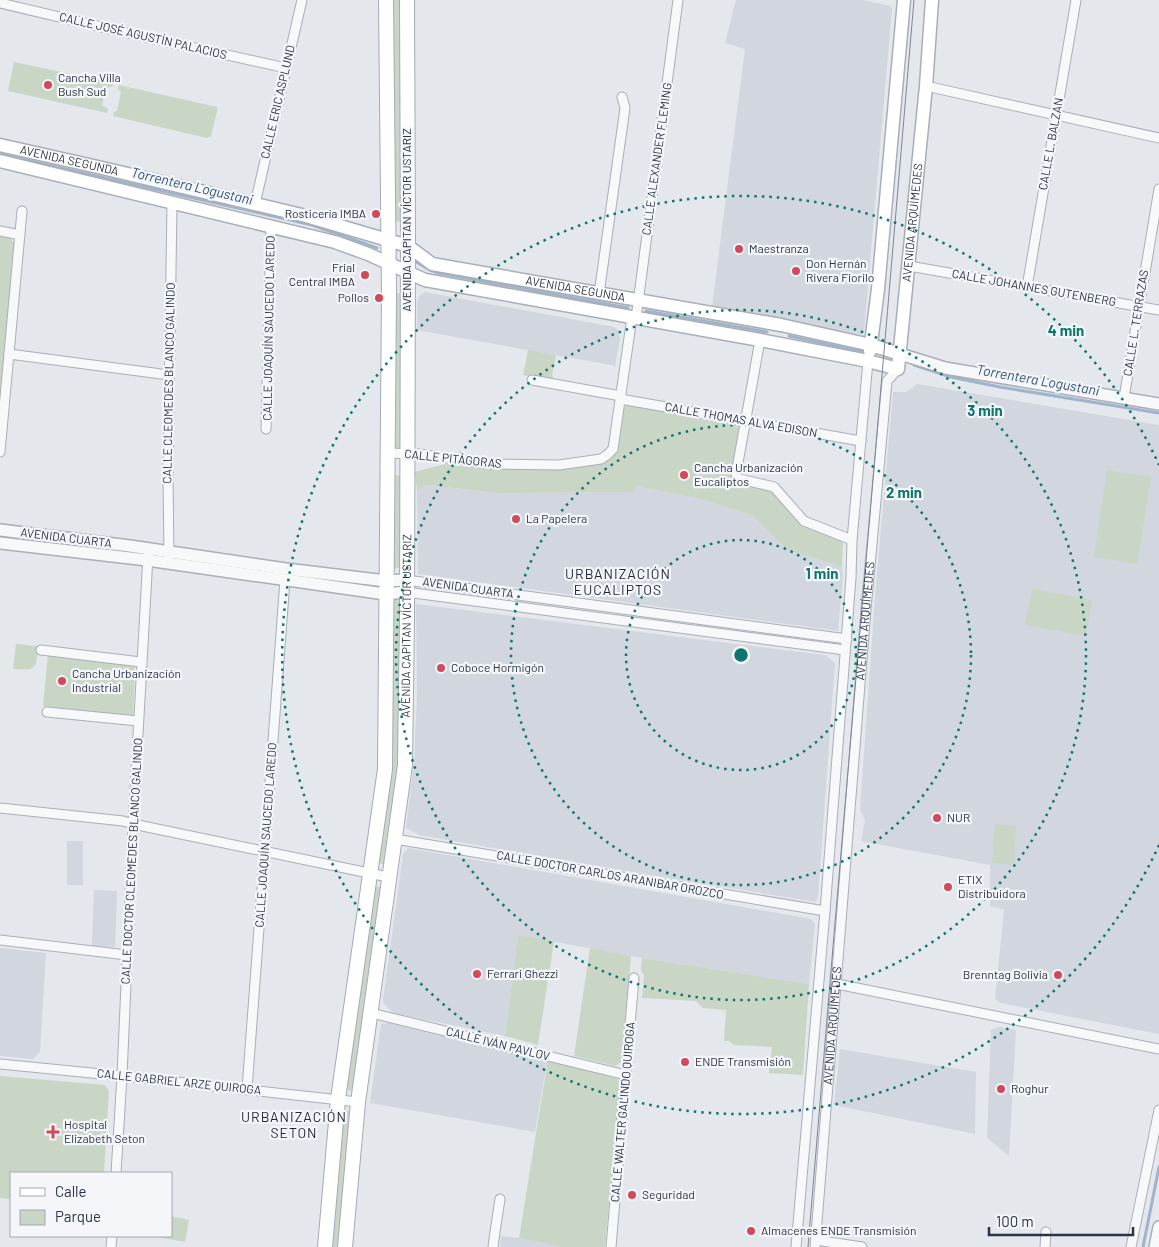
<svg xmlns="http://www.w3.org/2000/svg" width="1159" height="1247" font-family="Barlow,sans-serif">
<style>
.built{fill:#d2d6de}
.green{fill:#c9d6c5}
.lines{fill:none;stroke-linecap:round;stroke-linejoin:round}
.stream{stroke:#9fb4cc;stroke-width:3}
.minor-casing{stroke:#a9aeb7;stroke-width:11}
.tertiary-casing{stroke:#a9aeb7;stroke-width:14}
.secondary-casing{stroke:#a9aeb7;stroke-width:15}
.primary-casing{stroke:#a3abb8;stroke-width:16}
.minor{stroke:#f7f8fa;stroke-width:9}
.tertiary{stroke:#f7f8fa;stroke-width:11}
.secondary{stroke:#fff;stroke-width:12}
.primary{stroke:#fff;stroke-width:14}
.tram{stroke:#7d8696;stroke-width:1}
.ring{fill:none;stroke:#0f766e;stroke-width:2.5;stroke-dasharray:2.5 5}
.poi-dot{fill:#d1495b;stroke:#f4f6f9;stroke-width:2}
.labels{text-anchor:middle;stroke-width:4.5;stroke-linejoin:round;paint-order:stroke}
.street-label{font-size:12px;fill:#2b3445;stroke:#f4f6f9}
.poi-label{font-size:12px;fill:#2b3445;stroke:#f4f6f9;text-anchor:start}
.water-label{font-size:14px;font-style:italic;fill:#34527a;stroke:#f4f6f9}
.neighbourhood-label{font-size:14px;letter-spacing:1px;fill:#1d2536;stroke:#f4f6f9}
.centre{fill:#0f766e;stroke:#f4f6f9;stroke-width:2.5}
.ring-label{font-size:15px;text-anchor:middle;font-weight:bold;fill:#0f766e;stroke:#f4f6f9;stroke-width:4.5;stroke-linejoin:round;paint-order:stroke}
</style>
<rect width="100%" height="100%" fill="#e4e7ec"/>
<g class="built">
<path d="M736,0h127l27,6 2,3 -28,323 -3,2h-2l-147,-27 33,-258 -20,-6z"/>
<path d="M425,292l189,35 4,3 2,8 -5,29 -4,-2 -194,-35v-27l2,-7z"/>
<path d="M917,384l242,41v609l-158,-31 -6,-4 9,-89 -14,-4v-41l-129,-24 4,-21 -5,-10 15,-213 18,-205h13z"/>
<path d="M428,485l68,8 138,-1 2,-6 65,13 50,16 35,34 56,18 1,10 -5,54 -420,-57 -1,-84z"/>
<path d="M416,604l409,51 10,8 -17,233 -2,6 -185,-30 -212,-37 -13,-7 9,-74v-19l2,-35z"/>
<rect x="67" y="841" width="16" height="44"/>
<path d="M408,848l403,71 4,5 -6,60 -167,-26 -124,-23 -13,101 -112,-23 -9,-9 -1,-4 20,-146z"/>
<path d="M94,890l23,1 -2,56 -23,-1z"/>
<path d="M0,948l46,5 -6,99 -7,7 -33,-3z"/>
<path d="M389,1023l158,39 -12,70 -165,-29 11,-79z"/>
<path d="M999,1027l17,3 -7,126 -22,-18 4,-108z"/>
<path d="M840,1049l136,23 -1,62 -141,-29z"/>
<path d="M501,1236l18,2 45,9h-64z"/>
</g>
<g class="green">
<path d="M391,0h11v220l-4,2 -3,-1v-3z"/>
<path d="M14,62l99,21v3l-8,3 -3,16 6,4 -1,4 -99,-22z"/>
<path d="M119,85l98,22v4l-6,25 -4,2 -94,-22 1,-4 3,-1 4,-19 -3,-3z"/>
<path d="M0,235l9,1 8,11 -17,162z"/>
<path d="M399,293l2,1 1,151 -2,4h-6l2,-155z"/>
<path d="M528,350l28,5 -4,20 3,6 -32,-6z"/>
<path d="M627,405l109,20 3,4 -8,46 1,5 40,11 35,36 36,14 -1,26 -56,-18 -35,-34 -50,-16 -65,-13 -1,6 -139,1 -68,-8 -11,5 -2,-18 30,-8 41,4h62l51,-4c6,-1 10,-3 14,-8 7,-8 9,-37 11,-48z"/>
<path d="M1107,470l44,7 -14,87 -43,-7z"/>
<path d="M397,475l3,1 2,3 -1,87c-3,2 -5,3 -8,2l1,-92z"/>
<path d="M1032,589l60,11 -6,36 -61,-11z"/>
<path d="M393,597h7l1,3 -1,162 -15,102h-3l-3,-1 -2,-2z"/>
<path d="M16,644l22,2c-2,23 -1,25 -25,23z"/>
<path d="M48,655l87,10 -2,51 -90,-10z"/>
<path d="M995,824l21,2 -2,39 -22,-2z"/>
<path d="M375,887h6l1,4 -29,199 -3,1 -3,-2 -1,-3z"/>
<path d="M518,935l36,6 -16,104 -33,-9z"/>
<path d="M590,948l41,8 -10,106 -6,4 -41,-10z"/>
<path d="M642,958l167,26 -6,91 -34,-2 3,-26 -38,-2 -5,-4h-5l2,-31 -23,-2 -7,-7 -54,-3 2,-22 -3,-6z"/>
<path d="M548,1059l70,20 2,4 -15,164h-41l-45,-9z"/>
<path d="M0,1076l105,9 4,6 -5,82h-93v26l-11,-1z"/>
<path d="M344,1110h3l3,2 -11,135h-8l10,-134z"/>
<path d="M171,1216l18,4 -4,22 -33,-6h19z"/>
</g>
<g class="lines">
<g class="stream">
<path d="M0,154l312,71 65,23"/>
<path d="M416,262l14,8 9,3 189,35"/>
<path d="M646,311l121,21"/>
<path d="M789,336l74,16"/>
<path d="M914,365l37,12 49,10 159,26"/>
<path d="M1143,1247l16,-80"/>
</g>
<defs>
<g id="minor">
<path d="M0,3l127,30 159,35"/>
<path d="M926,86l233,52"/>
<path d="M255,204l47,-204"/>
<path d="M0,231l20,4"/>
<path d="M909,266l250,44"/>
<path d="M1027,287l49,-287"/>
<path d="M599,294l26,-186 -3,-11"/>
<path d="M636,318l42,-318"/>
<path d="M760,340l-24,134 1,3 3,2 34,8 30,34 48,19"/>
<path d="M9,354l160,21"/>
<path d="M532,380l89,16"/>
<path d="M1124,398l35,-209"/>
<path d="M620,399l241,42"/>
<path d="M266,429l5,-202"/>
<path d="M0,452l22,-241"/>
<path d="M387,453l31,1 75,10 66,1 42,-6 6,-4 6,-6 19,-132"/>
<path d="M169,557l-1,-80 4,-275"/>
<path d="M406,580l441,59"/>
<path d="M406,592l439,58"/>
<path d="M41,650l100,12"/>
<path d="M47,712l91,9"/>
<path d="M0,808l123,13 10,3 255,53"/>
<path d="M395,839l430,72"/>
<path d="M0,940l127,15"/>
<path d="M837,984l322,65"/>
<path d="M371,1013l255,62"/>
<path d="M0,1064l122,12 236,26"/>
<path d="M247,1089l38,-509"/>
<path d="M116,1173l6,-97 11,-252 15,-268"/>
<path d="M816,1240l46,7"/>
<path d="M111,1247l1,-11"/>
<path d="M493,1247l2,-15 5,-33"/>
<path d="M611,1247l23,-269"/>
<path d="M796,1247l29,-336 26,-333 1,-38 16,-179"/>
<path id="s1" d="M815,1247l51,-638 21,-228 11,-12"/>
<path d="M1045,1247l1,-15"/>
<path d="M1131,1247l28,-137"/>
</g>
<g id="tertiary">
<path d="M900,354l45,14 214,36"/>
<path d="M0,530l130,16 156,23 100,12 20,-1"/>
<path d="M0,543l147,17 238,34 21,-2"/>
<path d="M1155,1247l4,-20"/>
</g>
<g id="secondary">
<path id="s2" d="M0,145l98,22 208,49 102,30 24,18 349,61 90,20 29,9"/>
<path id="s3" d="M0,161l335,81 33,12 57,26 335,60 108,21 30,8 28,-283 6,-86"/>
<path d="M870,351l8,-62 26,-289"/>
</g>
<g id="primary">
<path d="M325,1247l13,-148 47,-330 4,-474 -3,-295"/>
<path id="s4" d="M345,1247l13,-145 47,-337 2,-148 1,-371 -1,-246"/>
</g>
</defs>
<use href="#minor" class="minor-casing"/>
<use href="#tertiary" class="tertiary-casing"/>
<use href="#secondary" class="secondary-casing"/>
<use href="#primary" class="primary-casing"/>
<use href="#minor" class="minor"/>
<use href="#tertiary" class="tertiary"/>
<use href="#secondary" class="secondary"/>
<use href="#primary" class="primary"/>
<path class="tram" d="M808,1247c34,-416 71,-831 106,-1247"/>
</g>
<g class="ring">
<circle cx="741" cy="655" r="115"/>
<circle cx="741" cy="655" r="230"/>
<circle cx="741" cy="655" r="345"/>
<path d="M1159 845A459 459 0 1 1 1159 465"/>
</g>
<g class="poi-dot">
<circle cx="48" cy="85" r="5"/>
<circle cx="376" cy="214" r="5"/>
<circle cx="739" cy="249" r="5"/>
<circle cx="796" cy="271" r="5"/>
<circle cx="365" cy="275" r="5"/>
<circle cx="379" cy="298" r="5"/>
<circle cx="684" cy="475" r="5"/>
<circle cx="516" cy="519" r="5"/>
<circle cx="441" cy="668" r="5"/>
<circle cx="62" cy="681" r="5"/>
<circle cx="937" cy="818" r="5"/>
<circle cx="948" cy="887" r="5"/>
<circle cx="477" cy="974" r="5"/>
<circle cx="1058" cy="975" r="5"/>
<circle cx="685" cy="1062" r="5"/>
<circle cx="1001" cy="1089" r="5"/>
<path d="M50.5 1124.5h5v5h5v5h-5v5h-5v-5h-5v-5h5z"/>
<circle cx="632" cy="1195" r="5"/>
<circle cx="751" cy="1231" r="5"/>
</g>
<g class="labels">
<g class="street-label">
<text transform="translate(143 36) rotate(13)" y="4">CALLE JOSÉ AGUSTÍN PALACIOS</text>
<text transform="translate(278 102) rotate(-77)" y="4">CALLE ERIC ASPLUND</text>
<text transform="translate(1051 144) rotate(-80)" y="4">CALLE L. BALZAN</text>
<text transform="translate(657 159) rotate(-82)" y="4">CALLE ALEXANDER FLEMING</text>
<text dy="4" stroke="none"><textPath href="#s2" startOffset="71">AVENIDA SEGUNDA</textPath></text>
<text transform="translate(407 220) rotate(-90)" y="4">AVENIDA CAPITAN VÍCTOR USTARIZ</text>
<text dy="4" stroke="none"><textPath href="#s3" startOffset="1071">AVENIDA ARQUÍMEDES</textPath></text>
<text transform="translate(1034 288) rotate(10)" y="4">CALLE JOHANNES GUTENBERG</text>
<text dy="4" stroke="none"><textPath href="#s2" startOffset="596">AVENIDA SEGUNDA</textPath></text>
<text transform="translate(1136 323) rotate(-81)" y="4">CALLE L. TERRAZAS</text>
<text transform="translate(269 328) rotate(-89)" y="4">CALLE JOAQUÍN SAUCEDO LAREDO</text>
<text transform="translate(169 383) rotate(-89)" y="4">CALLE CLEOMEDES BLANCO GALINDO</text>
<text transform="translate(741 420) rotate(10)" y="4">CALLE THOMAS ALVA EDISON</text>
<text transform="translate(453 459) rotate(6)" y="4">CALLE PITÁGORAS</text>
<text transform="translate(66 538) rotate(7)" y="4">AVENIDA CUARTA</text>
<text transform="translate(468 588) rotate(8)" y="4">AVENIDA CUARTA</text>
<text dy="4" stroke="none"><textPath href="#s1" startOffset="628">AVENIDA ARQUÍMEDES</textPath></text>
<text dy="4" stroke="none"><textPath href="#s4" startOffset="625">AVENIDA CAPITAN VÍCTOR USTARIZ</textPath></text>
<text transform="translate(266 835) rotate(-86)" y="4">CALLE JOAQUÍN SAUCEDO LAREDO</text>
<text transform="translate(132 861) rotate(-87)" y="4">CALLE DOCTOR CLEOMEDES BLANCO GALINDO</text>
<text transform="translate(610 875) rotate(10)" y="4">CALLE DOCTOR CARLOS ARANIBAR OROZCO</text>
<text dy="4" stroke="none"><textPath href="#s1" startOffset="222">AVENIDA ARQUÍMEDES</textPath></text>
<text transform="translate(498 1044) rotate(14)" y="4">CALLE IVÁN PAVLOV</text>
<text transform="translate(179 1082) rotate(6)" y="4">CALLE GABRIEL ARZE QUIROGA</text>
<text transform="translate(623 1112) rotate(-85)" y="4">CALLE WALTER GALINDO QUIROGA</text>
</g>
<g class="poi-label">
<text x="58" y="82">Cancha Villa<tspan x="58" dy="14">Bush Sud</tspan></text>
<text x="366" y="218" text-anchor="end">Rosticería IMBA</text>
<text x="749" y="253">Maestranza</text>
<text x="806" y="268">Don Hernán<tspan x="806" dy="14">Rivera Fiorilo</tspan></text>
<text x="355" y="272" text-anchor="end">Frial<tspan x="355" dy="14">Central IMBA</tspan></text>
<text x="369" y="302" text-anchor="end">Pollos</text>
<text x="694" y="472">Cancha Urbanización<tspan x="694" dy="14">Eucaliptos</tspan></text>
<text x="526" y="523">La Papelera</text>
<text x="451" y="672">Coboce Hormigón</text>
<text x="72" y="678">Cancha Urbanización<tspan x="72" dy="14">Industrial</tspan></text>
<text x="947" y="822">NUR</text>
<text x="958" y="884">ETIX<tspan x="958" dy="14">Distribuidora</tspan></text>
<text x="487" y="978">Ferrari Ghezzi</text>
<text x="1048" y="979" text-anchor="end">Brenntag Bolivia</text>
<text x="695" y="1066">ENDE Transmisión</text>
<text x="1011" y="1093">Roghur</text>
<text x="64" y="1129">Hospital<tspan x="64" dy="14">Elizabeth Seton</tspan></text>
<text x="642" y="1199">Seguridad</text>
<text x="761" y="1235">Almacenes ENDE Transmisión</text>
</g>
<g class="water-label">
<text transform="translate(192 186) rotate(13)" y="5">Torrentera Logustani</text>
<text transform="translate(1038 380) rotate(10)" y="5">Torrentera Logustani</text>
</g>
<g class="neighbourhood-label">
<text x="618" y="579">URBANIZACIÓN<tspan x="618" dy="16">EUCALIPTOS</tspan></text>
<text x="294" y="1122">URBANIZACIÓN<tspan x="294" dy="16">SETON</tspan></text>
</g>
</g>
<circle cx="741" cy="655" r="8" class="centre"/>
<g class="ring-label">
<text x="1066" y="336">4 min</text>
<text x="985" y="416">3 min</text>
<text x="904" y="498">2 min</text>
<text x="822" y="579">1 min</text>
</g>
<rect x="10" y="1172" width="162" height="65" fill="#f4f6f9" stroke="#a4a8b1"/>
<rect x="20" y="1188" width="25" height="8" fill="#ffffff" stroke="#a4a8b1"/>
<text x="55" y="1197" font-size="15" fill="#2b3445">Calle</text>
<rect x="20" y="1210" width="25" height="15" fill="#c9d6c5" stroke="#a4a8b1"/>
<text x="55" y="1222" font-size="15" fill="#2b3445">Parque</text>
<path d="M989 1227v8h144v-8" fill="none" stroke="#2b3445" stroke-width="2.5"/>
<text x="996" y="1227" font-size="15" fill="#2b3445" stroke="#f4f6f9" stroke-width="4" paint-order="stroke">100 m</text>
</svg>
